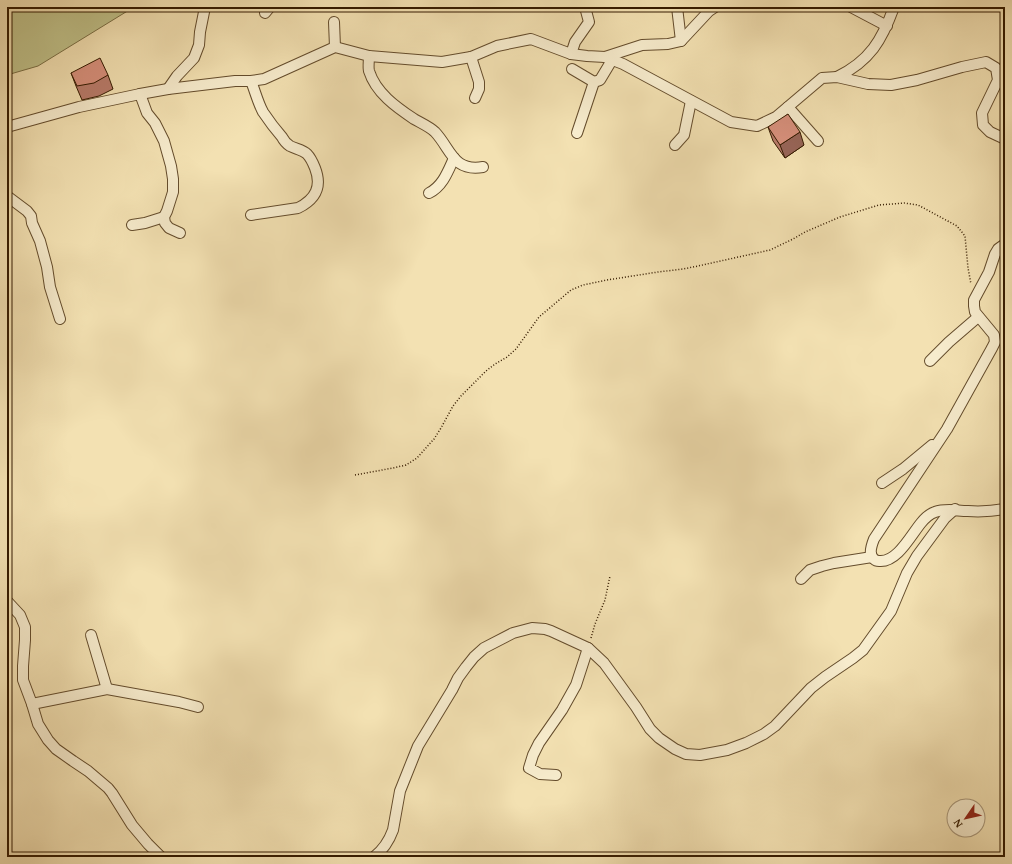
<svg xmlns="http://www.w3.org/2000/svg" width="1012" height="864" font-family="'Gentium Book Plus',serif">
<style>
.green{fill:#c0c189;stroke:#7a6e44}
.lines{fill:none;stroke-linecap:round;stroke-linejoin:round}
.minor-casing{stroke:#644c2c;stroke-width:12}
.path{stroke:#351b00;stroke-width:1.5;stroke-dasharray:1 2;stroke-linecap:butt}
.minor{stroke:#f7eccd;stroke-width:10}
.wall{fill:#b87b6a;stroke:#351b00}
.shaded-wall{fill:#966456;stroke:#351b00}
.building{fill:#d68f7b;stroke:#351b00}
</style>
<rect width="100%" height="100%" fill="#f3e1b2"/>
<filter id="stains"><feTurbulence type="fractalNoise" baseFrequency=".005" numOctaves="4"/><feColorMatrix values="0 0 0 0 .2 0 0 0 0 .09 0 0 0 0 .02 0 0 0 .5 -.17"/></filter>
<radialGradient id="worn" r=".72"><stop offset=".6" stop-color="#630" stop-opacity="0"/><stop offset="1" stop-color="#630" stop-opacity=".3"/></radialGradient>
<path class="green" d="M7,7h127l-96,59 -31,9z"/>
<g class="lines">
<defs>
<g id="minor">
<path d="M677,7l4,34"/>
<path d="M851,7l36,19"/>
<path d="M265,13l5,-6"/>
<path d="M334,22l1,25"/>
<path d="M571,54l4,-12 14,-20 -4,-15"/>
<path d="M369,56c0,5 -1,11 0,15 7,22 27,36 45,48 7,4 16,8 21,13 16,17 18,40 48,35"/>
<path d="M471,57l8,25v7l-4,9"/>
<path d="M605,57l37,-12 26,-1 13,-3 28,-30 6,-4"/>
<path d="M572,69l22,13 6,-2 12,-20"/>
<path d="M837,77c33,-16 45,-37 57,-70"/>
<path d="M251,81c4,10 7,22 12,31 6,9 12,17 19,25 2,4 5,7 8,9 6,3 13,4 17,8 4,4 6,9 8,14 7,18 1,31 -17,40l-47,7"/>
<path d="M168,89l9,-13 17,-18 5,-13 1,-13 5,-25"/>
<path d="M140,94l7,19 8,10 9,18 7,25 2,13v13l-6,19 -3,6 1,6 4,5 11,5"/>
<path d="M788,107l30,34"/>
<path d="M7,127l72,-20 61,-13 28,-5 67,-8h16l13,-2 71,-32 34,9 73,6 29,-5 26,-11 34,-7 40,15 16,2 18,1 18,7 108,58 26,4 19,-9 46,-39 15,-1 31,7 23,1 26,-5 45,-13 24,-5 10,6 2,12 -16,33 1,12 7,7 15,7"/>
<path d="M577,133l17,-51"/>
<path d="M675,145l9,-10 7,-34"/>
<path d="M429,193c14,-7 19,-22 25,-35"/>
<path d="M7,196l20,15 4,5 1,7 8,18 7,26 3,20 10,32"/>
<path d="M132,225l13,-2 19,-6"/>
<path d="M1005,244l-7,5 -3,5 -6,18 -15,28v6l1,6 19,23 1,7 -3,6 -45,81 -73,110c-2,5 -4,10 -3,15 1,4 4,7 8,7 18,2 32,-26 42,-38 4,-5 8,-9 14,-11 11,-4 22,-1 33,-1 12,1 25,0 37,-2"/>
<path d="M930,361l19,-19 29,-25"/>
<path d="M882,483l21,-14 29,-24"/>
<path d="M801,579l9,-9 12,-4 12,-3 38,-6"/>
<path d="M7,601l13,14 5,12v13l-2,26v14l9,24 6,20 10,16 8,9 17,12 15,10 20,17 4,5 20,32 16,19 13,13"/>
<path d="M91,635l16,54"/>
<path d="M32,704l75,-15 72,13 19,5"/>
<path d="M556,775l-16,-1 -11,-6 4,-13 6,-12 23,-33 14,-25 12,-37"/>
<path d="M374,857c9,-7 15,-16 19,-27l7,-39 18,-45 34,-56 6,-12 8,-11 8,-10 10,-9 29,-15 19,-5 13,1 6,2 37,17 16,15 32,44 14,22 9,9 16,11 11,5 14,1 27,-5 19,-7 18,-9 11,-8 36,-38 14,-11 28,-19 10,-8 28,-39 16,-38 10,-17 28,-38 10,-9"/>
</g>
</defs>
<use href="#minor" class="minor-casing"/>
<g class="path">
<path d="M355,475l38,-7 13,-3 11,-7 17,-19 7,-11 12,-22 8,-10 25,-25 9,-7 12,-7 9,-8 23,-32 32,-27 12,-5 24,-5 51,-8 25,-3 15,-3 72,-16 23,-11 12,-7 35,-15 39,-12 25,-2 14,2 39,21 8,10 3,32 3,16"/>
<path d="M591,638l4,-14 10,-24 5,-24"/>
</g>
<use href="#minor" class="minor"/>
</g>
<g class="wall">
<path d="M71,73l37,2 5,14 -14,7 -17,4 -6,-14z"/>
<path d="M768,127l36,18 -19,13 -12,-17z"/>
</g>
<path class="shaded-wall" d="M800,132l4,13 -19,13 -5,-13z"/>
<g class="building">
<path d="M100,58l8,17 -14,8 -17,3 -6,-13z"/>
<path d="M788,114l12,18 -20,13 -12,-18z"/>
</g>
<rect width="1012" height="864" fill="none" stroke="#f3e1b2" stroke-width="24"/>
<rect x="8" y="8" width="996" height="848" fill="none" stroke="#351b00" stroke-width="2"/>
<rect x="12" y="12" width="988" height="840" fill="none" stroke="#351b00"/>
<g transform="translate(966 818) rotate(236)"><circle r="19" fill="#f7eccd" stroke="#a9987b"/>
<path d="M0-3L7 15L0 10L-7 15Z" fill="#8f2418"/>
<text y="-6" font-size="11" font-weight="bold" text-anchor="middle" fill="#351b00">N</text>
</g>
<rect width="100%" height="100%" filter="url(#stains)"/>
<rect width="100%" height="100%" fill="url(#worn)"/>
</svg>
